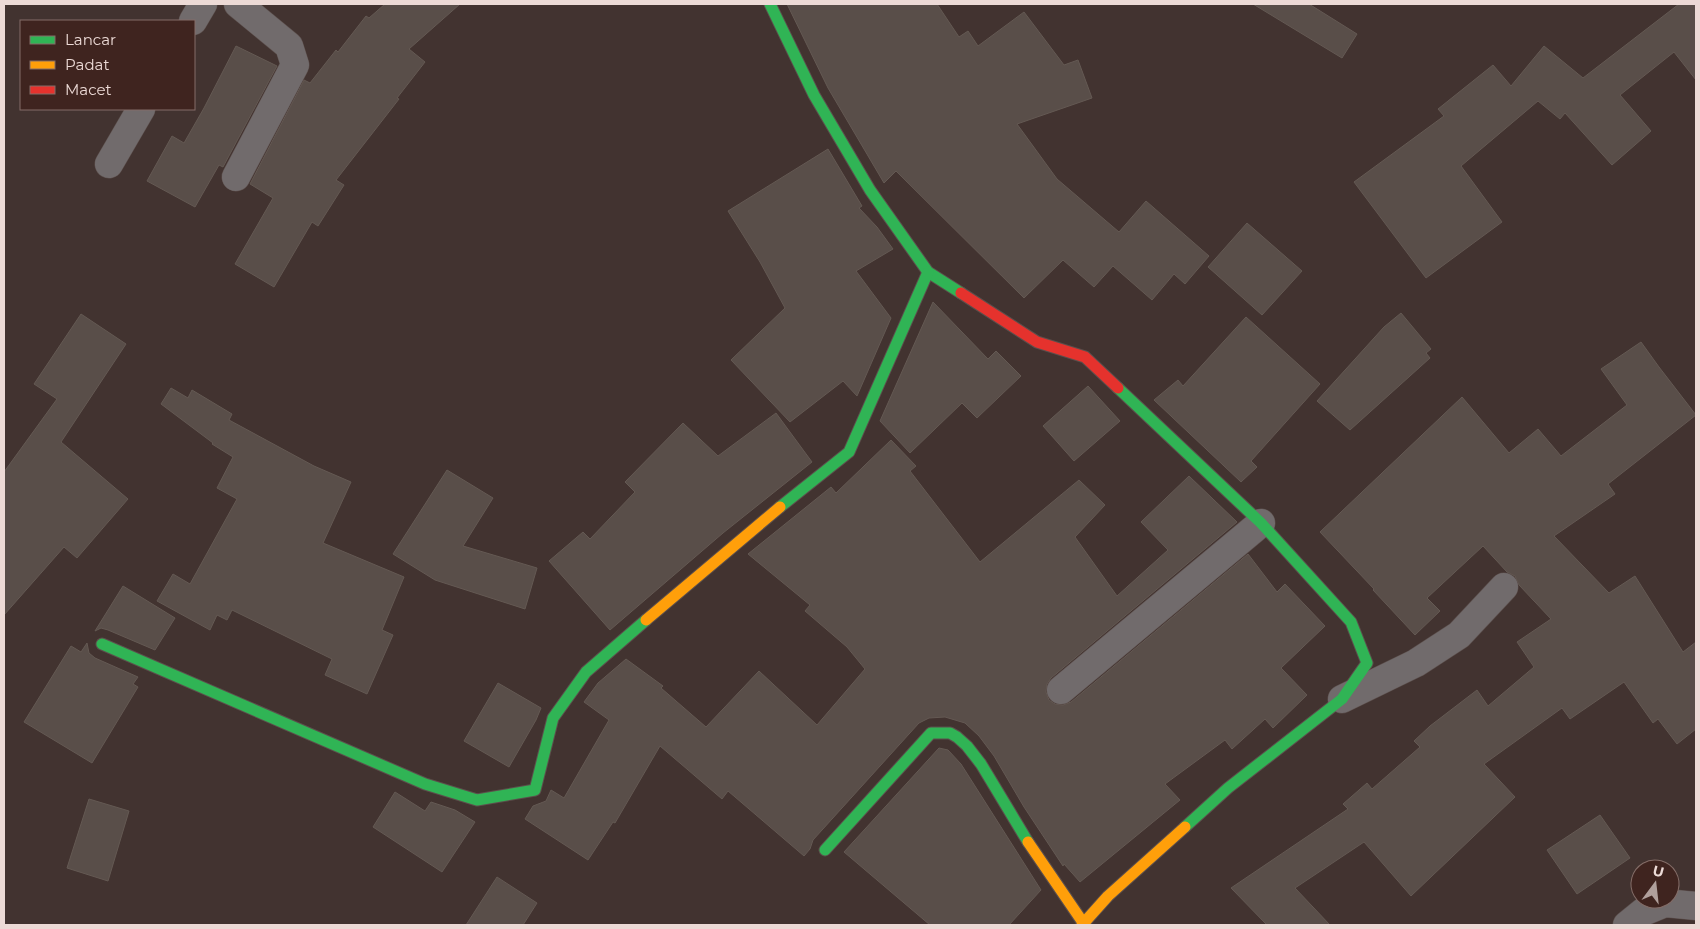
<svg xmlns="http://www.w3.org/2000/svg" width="1700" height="929" font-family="Montserrat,sans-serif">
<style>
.building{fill:#594e49;stroke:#645953}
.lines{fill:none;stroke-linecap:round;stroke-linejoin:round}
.street-casing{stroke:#5c4f4c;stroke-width:29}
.fast-casing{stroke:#5c4f4c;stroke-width:13}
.slow-casing{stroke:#5c4f4c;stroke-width:13}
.jam-casing{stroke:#5c4f4c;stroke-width:13}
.street{stroke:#716b6c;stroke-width:28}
.fast{stroke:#30b455;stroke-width:11}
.slow{stroke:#ff9f0a;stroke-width:11}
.jam{stroke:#e5322d;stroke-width:11}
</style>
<rect width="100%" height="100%" fill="#423330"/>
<g class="building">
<path d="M385,4h75l-51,45 16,13 -28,36 2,1 -63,81 8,5 -26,41 -6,-4 -38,65 -39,-23 38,-66 -23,-14 54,-104 6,3 26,-33 2,2 28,-36 3,2z"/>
<path d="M787,4h150l22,33 9,-6 10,15 46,-34 40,53 14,-5 14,38 -75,26 40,55 62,53 27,-31 63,55 -24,28 -11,-10 -22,26 -39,-34 -19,21 -31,-27 -39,38 -128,-127 -12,12 -56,-95z"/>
<path d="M1253,4h56l48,30 -15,24z"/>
<path d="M1679,4h17v76l-22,-28 -54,43 31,36 -39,34 -47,-52 -5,6 -22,-18 -77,65 41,56 -76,56 -72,-96 90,-66 -6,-7 55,-44 18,21 33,-40 39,32z"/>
<path d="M236,46l41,20 -54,101 -4,-2 -24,42 -48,-26 25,-45 12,7 20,-35z"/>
<path d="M828,149l34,57 -3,2 18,19 16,22 -37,22 35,47 -34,78 -14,-15 -53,41 -59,-62 54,-52 -25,-46 -32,-51z"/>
<path d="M1247,223l55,48 -40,44 -54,-48z"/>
<path d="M933,302l55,57 8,-8 25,25 -44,42 -15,-15 -52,50 -30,-32z"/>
<path d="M1401,313l30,36 -5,4 4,5 -80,72 -33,-29 67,-74z"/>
<path d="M81,314l45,30 -65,98 67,57 -51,59 -13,-11 -60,68v-143l53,-73 -23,-15z"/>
<path d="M1246,317l74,67 -69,77 6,6 -16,15 -87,-82 24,-20 5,6z"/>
<path d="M1641,342l18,25 37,48 -88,69 7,10 -61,42 55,57 26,-17 48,76 13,-10v87l-19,15 -19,-25 -5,4 -29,-41 -54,37 -8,-11 -78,56 31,33 -104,99 -47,-54 -69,46 35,37h-63l-36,-37 117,-79 -5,-5 24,-21 5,6 48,-42 -6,-6 16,-15 47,-36 11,16 46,-39 -17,-25 34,-23 -32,-34 -4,-9 -8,-4 -24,-26 -56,52 13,13 -25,24 -42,-45 1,-1 -54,-57 142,-135 47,56 29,-24 23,27 66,-51 -26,-36z"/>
<path d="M1088,386l32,35 -46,40 -31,-35z"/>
<path d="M171,388l17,10 4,-8 40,24 -3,6 85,46 37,16 -28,61 81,34 -22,53 11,5 -26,59 -42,-19 7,-16 -100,-49 -5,10 -10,-5 -7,15 -53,-29 16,-27 17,10 47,-85 -20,-11 16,-31 -21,-13 1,-1 -52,-39z"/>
<path d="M776,413l36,49 -89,71 -113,97 -61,-69 34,-29 7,7 45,-47 -10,-10 58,-59 35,33z"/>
<path d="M891,440l25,26 -6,5 70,91 99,-82 26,25 -30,32 42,59 51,-46 -27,-28 48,-46 48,46 -186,156 -4,6 -1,8 3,8 6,4 8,1 8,-3 177,-148 29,38 8,-8 40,42 -44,42 26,27 -34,33 -8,-9 -33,30 -7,-9 -60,44 15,16 -100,82 -16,-18 -1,2 -39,-59 -30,-51 -15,-20 -14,-13 -20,-6 -16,1 -10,5 -106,117 -3,9 -6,7 -76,-65 -6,8 -62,-53 -45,77 -2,-1 -25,38 -63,-41 8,-13 13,-5 5,-11 13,8 45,-78 -25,-18 14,-19 28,-24 37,27 -2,2 45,39 53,-56 58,54 48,-56 -18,-22 -42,-36 5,-6 -62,-51 83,-67 5,6z"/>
<path d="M447,470l46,28 -30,48 74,22 -12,41 -90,-29 -42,-26z"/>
<path d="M123,586l52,32 -20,32 -47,-20 -7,-2 -6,3z"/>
<path d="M87,643l2,10 6,5 43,19 -5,7 5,3 -46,76 -68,-41 47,-76 10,6z"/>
<path d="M498,683l43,25 -5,12 -27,47 -45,-26z"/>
<path d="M939,748l9,2 13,14 80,126 -32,35h-79l-86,-73z"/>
<path d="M395,792l30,19 6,-9 24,8 20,12 -33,50 -69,-45z"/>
<path d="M89,799l40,12 -21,70 -41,-13z"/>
<path d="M1600,815l30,43 -53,36 -30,-44z"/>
<path d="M497,877l40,26 -14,22h-57z"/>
</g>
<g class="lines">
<defs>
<g id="street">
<path d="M193,21l10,-17"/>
<path d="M109,164l32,-55"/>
<path d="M236,177l59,-112 -6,-19 -51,-42"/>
<path d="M1061,690l200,-167"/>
<path d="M1342,699l74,-36 43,-28 45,-48"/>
<path d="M1627,925l16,-13 22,-9 31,3"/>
</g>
<g id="fast">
<path d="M770,4l44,91 56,95 58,82 33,21"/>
<path d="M1118,388l143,135 90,99 16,41 -25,36 -114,89 -43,39"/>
<path d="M780,507l69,-55 79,-180"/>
<path d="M102,644l323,140 52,16 58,-10 18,-72 33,-46 60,-52"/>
<path d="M825,850l106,-117h19l7,4 10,9 14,18 47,78"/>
</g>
<g id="slow">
<path d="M646,620l134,-113"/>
<path d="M1028,842l56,82"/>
<path d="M1082,925l26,-29 77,-69"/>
</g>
<path id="jam" d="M961,293l76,49 48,15 33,31"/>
</defs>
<use href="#street" class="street-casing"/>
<use href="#fast" class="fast-casing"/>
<use href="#slow" class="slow-casing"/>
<use href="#jam" class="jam-casing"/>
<use href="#street" class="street"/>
<use href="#fast" class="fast"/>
<use href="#slow" class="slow"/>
<use href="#jam" class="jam"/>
</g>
<rect width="1700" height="929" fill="none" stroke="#ecdad6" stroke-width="10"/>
<rect x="20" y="20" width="175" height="90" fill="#3f241f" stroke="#846d68"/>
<rect x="30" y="36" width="25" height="8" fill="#30b455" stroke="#846d68"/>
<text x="65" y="45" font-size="15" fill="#ecdad6">Lancar</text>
<rect x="30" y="61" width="25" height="8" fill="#ff9f0a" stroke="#846d68"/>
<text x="65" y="70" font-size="15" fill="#ecdad6">Padat</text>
<rect x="30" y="86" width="25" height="8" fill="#e5322d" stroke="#846d68"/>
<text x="65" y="95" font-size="15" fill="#ecdad6">Macet</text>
<g transform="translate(1655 884) rotate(15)"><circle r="24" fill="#3f241f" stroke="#846d68"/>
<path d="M0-4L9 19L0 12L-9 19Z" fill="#b0a09c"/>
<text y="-8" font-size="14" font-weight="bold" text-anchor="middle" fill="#ecdad6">U</text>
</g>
</svg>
